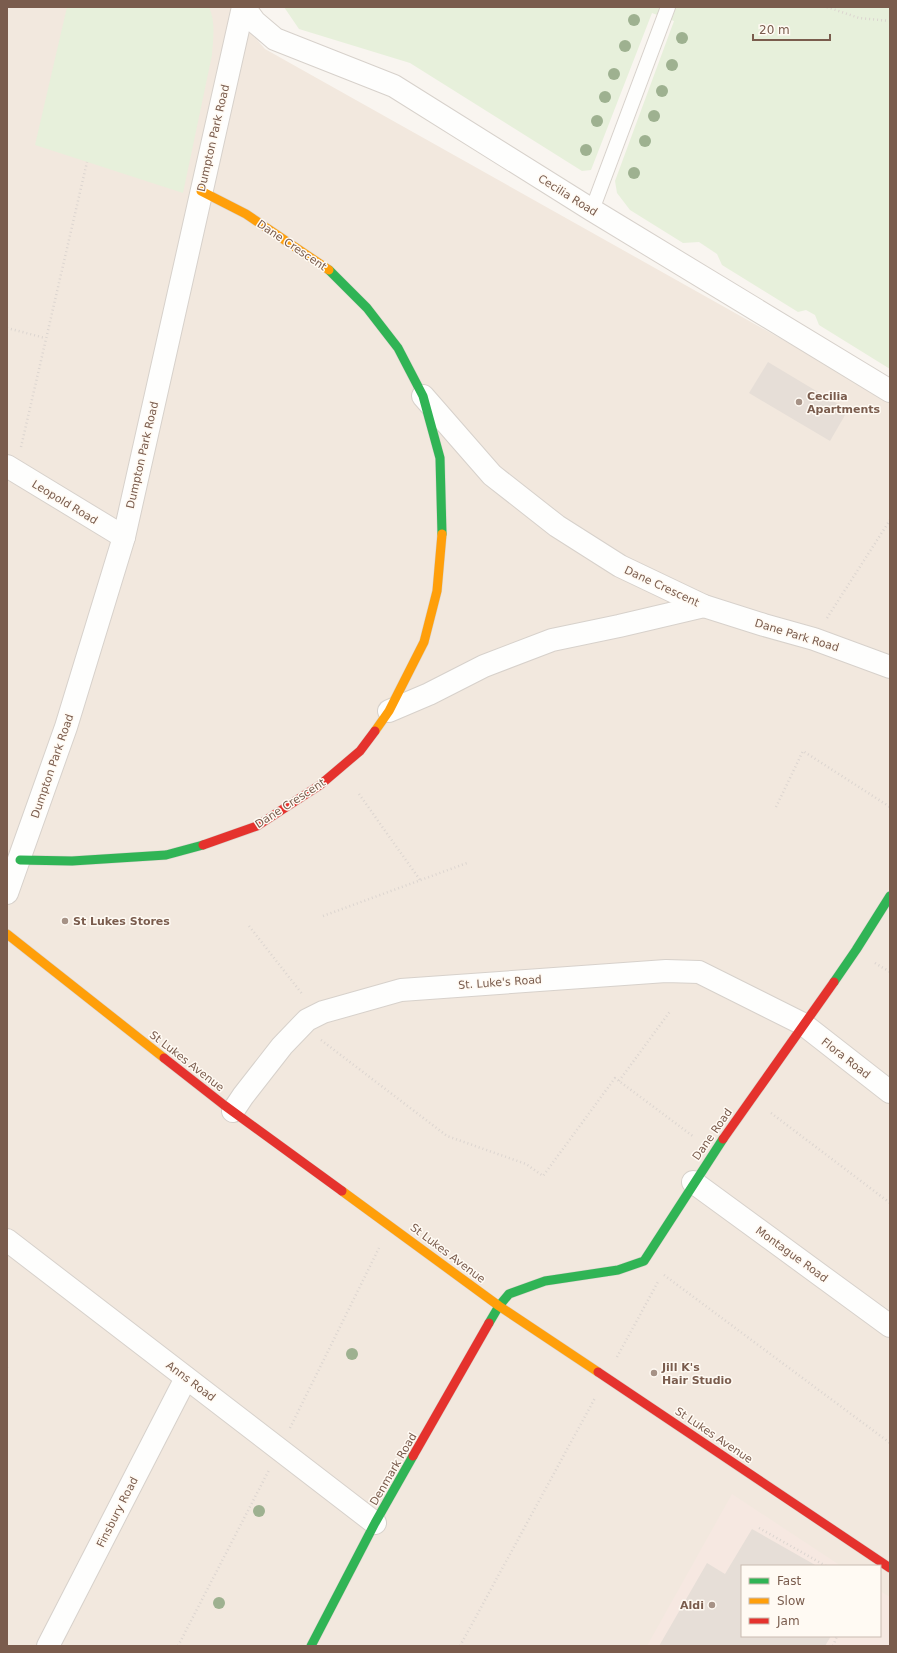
<svg xmlns="http://www.w3.org/2000/svg" width="897" height="1653" font-family="'DejaVu Sans',sans-serif">
<style>
.residential{fill:#f2e8de;fill-rule:evenodd}
.commercial{fill:#f6e8e1}
.green{fill:#e7f0db}
.building{fill:#e6ded7}
.lines{fill:none;stroke-linecap:round;stroke-linejoin:round}
.lane-casing{stroke:#d7d1cb;stroke-width:16}
.street-casing{stroke:#d7d1cb;stroke-width:24}
.fast-casing{stroke:#d9d2cb;stroke-width:10}
.slow-casing{stroke:#d9d2cb;stroke-width:10}
.jam-casing{stroke:#d9d2cb;stroke-width:10}
.path{stroke:#dcd5d0;stroke-width:2.5;stroke-dasharray:1 3;stroke-linecap:butt}
.lane{stroke:#fefefd;stroke-width:14}
.street{stroke:#fefefd;stroke-width:22}
.fast{stroke:#30b455;stroke-width:9}
.slow{stroke:#ff9f0a;stroke-width:9}
.jam{stroke:#e5322d;stroke-width:9}
.tree{fill:#9eb190}
.poi-dot{fill:#a69286;stroke:#fffaf3;stroke-width:1.5}
.labels{text-anchor:middle;stroke-width:3;stroke-linejoin:round;paint-order:stroke}
.street-label{font-size:11px;fill:#7a5c4d;stroke:#fffaf3}
.poi-label{font-size:11px;font-weight:bold;fill:#7a5c4d;stroke:#fffaf3;text-anchor:start}
</style>
<rect width="100%" height="100%" fill="#f9f5f0"/>
<path class="residential" d="M7,7h222l36,42 625,351v1246h-883zM742,1566h138v70h-138z"/>
<path class="commercial" d="M732,1494l109,72h-99v70h138v-45l10,6v49h-243z"/>
<g class="green">
<path d="M67,7h142c7,16 4,32 3,48l-29,138 -148,-48z"/>
<path d="M284,7h606v362l-71,-44 -4,-10 -9,-5 -8,2 -76,-47 -5,-11 -18,-12 -16,1 -53,-33 -13,-17 -2,-12 59,-160 -22,-8 -61,157 -9,1 -172,-108 -111,-34z"/>
</g>
<g class="building">
<path d="M768,362l80,48 -18,31 -81,-48z"/>
<path d="M752,1529l65,37h-75v70h89l-6,10h-166l48,-83 18,11z"/>
</g>
<g class="lines">
<defs>
<path id="lane" d="M592,210l76,-203"/>
<g id="street">
<path d="M244,7l11,15 20,17 119,47 198,124 298,181"/>
<path d="M423,396l69,79 65,51 63,40 84,40 60,19 50,14 76,28"/>
<path d="M7,466l117,71"/>
<path d="M389,711l40,-17 55,-28 68,-26 67,-14 85,-20"/>
<path d="M7,893l59,-166 58,-190 119,-530"/>
<path d="M233,1111l10,-15 39,-50 25,-26 16,-8 78,-22 265,-19 33,1 104,52 87,68"/>
<path d="M693,1182l197,144"/>
<path d="M7,1240l368,283"/>
<path d="M48,1646l138,-268"/>
</g>
<g id="fast">
<path d="M329,270l38,38 31,40 25,48 17,62 2,76"/>
<path d="M20,860l52,1 94,-6 37,-10"/>
<path d="M834,982l22,-32 34,-54"/>
<path d="M489,1323l10,-17 10,-12 36,-13 73,-11 26,-9 79,-122"/>
<path d="M311,1646l64,-123 38,-67"/>
</g>
<g id="slow">
<path d="M201,191l45,23 83,56"/>
<path d="M375,731l14,-20 35,-69 13,-51 5,-57"/>
<path d="M7,934l157,124"/>
<path d="M342,1191l157,115 99,66"/>
</g>
<g id="jam">
<path d="M203,845l54,-19 63,-41 40,-34 15,-20"/>
<path d="M164,1058l60,47 118,86"/>
<path d="M723,1139l111,-157"/>
<path d="M598,1372l292,196"/>
<path d="M413,1456l76,-133"/>
</g>
</defs>
<use href="#lane" class="lane-casing"/>
<use href="#street" class="street-casing"/>
<use href="#fast" class="fast-casing"/>
<use href="#slow" class="slow-casing"/>
<use href="#jam" class="jam-casing"/>
<g class="path">
<path d="M827,7l32,11 31,3"/>
<path d="M7,328l38,10"/>
<path d="M21,447l66,-285"/>
<path d="M827,618l63,-98"/>
<path d="M359,794l61,86"/>
<path d="M776,807l27,-56 87,56"/>
<path d="M323,916l144,-53"/>
<path d="M249,926l54,69"/>
<path d="M875,963l15,9"/>
<path d="M321,1040l126,96 79,28 17,12 72,-98 79,59"/>
<path d="M619,1081l52,-71"/>
<path d="M771,1113l119,90"/>
<path d="M664,1275l226,168"/>
<path d="M617,1357l42,-77"/>
<path d="M7,1368l2,1"/>
<path d="M290,1428l89,-180"/>
<path d="M759,1528l67,38"/>
<path d="M178,1646l91,-176"/>
<path d="M460,1646l135,-248"/>
<path d="M833,1646l4,-10"/>
</g>
<use href="#lane" class="lane"/>
<use href="#street" class="street"/>
<use href="#fast" class="fast"/>
<use href="#slow" class="slow"/>
<use href="#jam" class="jam"/>
</g>
<g class="tree">
<circle cx="634" cy="20" r="6"/>
<circle cx="682" cy="38" r="6"/>
<circle cx="625" cy="46" r="6"/>
<circle cx="672" cy="65" r="6"/>
<circle cx="614" cy="74" r="6"/>
<circle cx="662" cy="91" r="6"/>
<circle cx="605" cy="97" r="6"/>
<circle cx="654" cy="116" r="6"/>
<circle cx="597" cy="121" r="6"/>
<circle cx="645" cy="141" r="6"/>
<circle cx="586" cy="150" r="6"/>
<circle cx="634" cy="173" r="6"/>
<circle cx="352" cy="1354" r="6"/>
<circle cx="259" cy="1511" r="6"/>
<circle cx="219" cy="1603" r="6"/>
</g>
<g class="poi-dot">
<circle cx="799" cy="402" r="4"/>
<circle cx="65" cy="921" r="4"/>
<circle cx="654" cy="1373" r="4"/>
<circle cx="712" cy="1605" r="4"/>
</g>
<g class="labels">
<g class="street-label">
<text transform="translate(213 138) rotate(-77)" y="4">Dumpton Park Road</text>
<text transform="translate(568 195) rotate(32)" y="4">Cecilia Road</text>
<text transform="translate(292 245) rotate(34)" y="4">Dane Crescent</text>
<text transform="translate(142 455) rotate(-77)" y="4">Dumpton Park Road</text>
<text transform="translate(65 502) rotate(31)" y="4">Leopold Road</text>
<text transform="translate(662 586) rotate(25)" y="4">Dane Crescent</text>
<text transform="translate(797 635) rotate(17)" y="4">Dane Park Road</text>
<text transform="translate(52 766) rotate(-71)" y="4">Dumpton Park Road</text>
<text transform="translate(290 803) rotate(-33)" y="4">Dane Crescent</text>
<text transform="translate(500 982) rotate(-4)" y="4">St. Luke's Road</text>
<text transform="translate(846 1058) rotate(38)" y="4">Flora Road</text>
<text transform="translate(187 1061) rotate(38)" y="4">St Lukes Avenue</text>
<text transform="translate(712 1134) rotate(-55)" y="4">Dane Road</text>
<text transform="translate(448 1253) rotate(37)" y="4">St Lukes Avenue</text>
<text transform="translate(792 1254) rotate(36)" y="4">Montague Road</text>
<text transform="translate(191 1381) rotate(37)" y="4">Anns Road</text>
<text transform="translate(714 1435) rotate(34)" y="4">St Lukes Avenue</text>
<text transform="translate(393 1469) rotate(-60)" y="4">Denmark Road</text>
<text transform="translate(117 1512) rotate(-63)" y="4">Finsbury Road</text>
</g>
<g class="poi-label">
<text x="807" y="400">Cecilia<tspan x="807" dy="13">Apartments</tspan></text>
<text x="73" y="925">St Lukes Stores</text>
<text x="662" y="1371">Jill K's<tspan x="662" dy="13">Hair Studio</tspan></text>
<text x="704" y="1609" text-anchor="end">Aldi</text>
</g>
</g>
<rect width="897" height="1653" fill="none" stroke="#7a5c4d" stroke-width="16"/>
<rect x="741" y="1565" width="140" height="72" fill="#fffaf3" stroke="#cabbb1"/>
<rect x="749" y="1578" width="20" height="6" fill="#30b455" stroke="#cabbb1"/>
<text x="777" y="1585" font-size="12" fill="#7a5c4d">Fast</text>
<rect x="749" y="1598" width="20" height="6" fill="#ff9f0a" stroke="#cabbb1"/>
<text x="777" y="1605" font-size="12" fill="#7a5c4d">Slow</text>
<rect x="749" y="1618" width="20" height="6" fill="#e5322d" stroke="#cabbb1"/>
<text x="777" y="1625" font-size="12" fill="#7a5c4d">Jam</text>
<path d="M753 34v6h77v-6" fill="none" stroke="#7a5c4d" stroke-width="2"/>
<text x="759" y="34" font-size="12" fill="#7a5c4d" stroke="#fffaf3" stroke-width="3" paint-order="stroke">20 m</text>
</svg>
